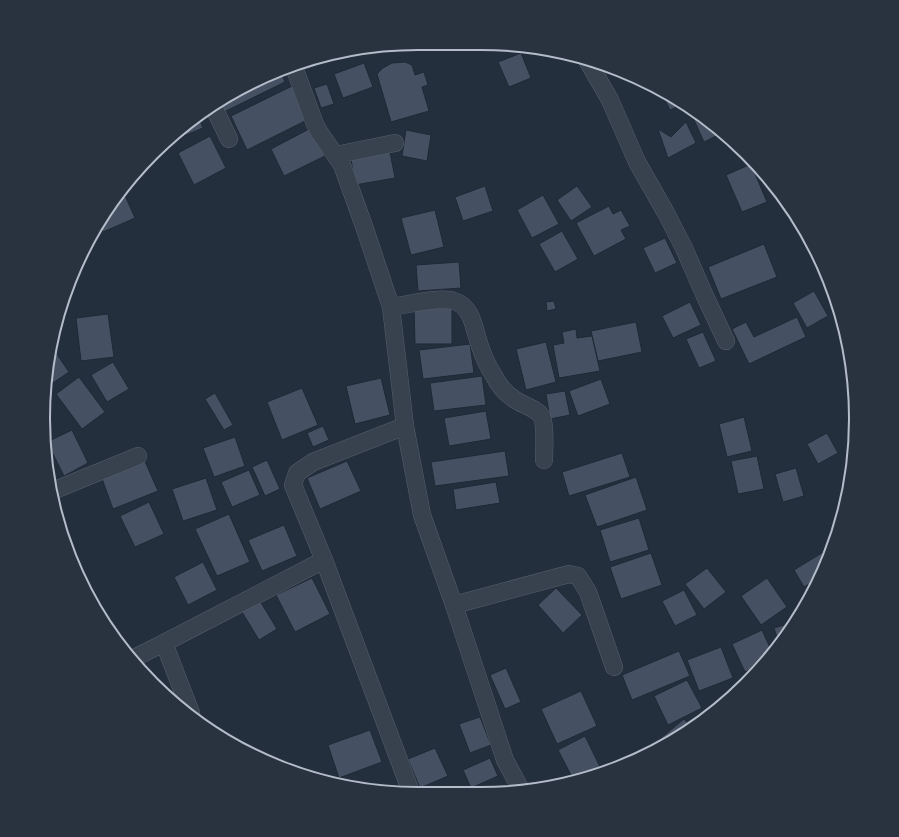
<svg xmlns="http://www.w3.org/2000/svg" width="899" height="837" font-family="'Public Sans',sans-serif">
<style>
.building{fill:#455162;stroke:#1f2835}
.lines{fill:none;stroke-linecap:round;stroke-linejoin:round}
.street-casing{stroke:#565f6c;stroke-width:18}
.street{stroke:#38414e;stroke-width:17}
.rim{fill:none;stroke:#b4bcc9;stroke-width:2}
</style>
<rect width="100%" height="100%" fill="#242f3e"/>
<g class="building">
<path d="M521,53l10,25 -22,9 -11,-25z"/>
<path d="M405,62l7,3 3,10 9,-3 4,13 -6,2 7,24 -38,11 -14,-48 6,-6 9,-5z"/>
<path d="M364,63l9,24 -30,11 -9,-24z"/>
<path d="M281,72l4,10 -61,30 -5,-10 34,-20z"/>
<path d="M327,84l7,20 -13,4 -7,-20z"/>
<path d="M292,86l17,33 -62,31 -16,-34z"/>
<path d="M662,94l21,10 -13,6z"/>
<path d="M691,108l31,25 -18,9 -15,-33z"/>
<path d="M198,116l5,12 -34,14 -1,-1 22,-21z"/>
<path d="M686,122l10,21 -28,15 -10,-29 13,8z"/>
<path d="M311,128l14,28 -41,20 -13,-27z"/>
<path d="M406,130l25,5 -4,26 -25,-5z"/>
<path d="M210,136l16,32 -32,17 -16,-32z"/>
<path d="M390,152l5,26 -40,7 -4,-26z"/>
<path d="M751,164l16,38 -25,10 -16,-37z"/>
<path d="M485,186l8,25 -30,10 -8,-24z"/>
<path d="M577,186l15,21 -21,14 -14,-21z"/>
<path d="M123,191l12,27 -32,14 -3,-7z"/>
<path d="M543,195l16,29 -27,14 -15,-28z"/>
<path d="M609,206l4,8 8,-4 9,16 -9,4 5,9 -32,17 -18,-33z"/>
<path d="M435,210l9,37 -33,8 -10,-37z"/>
<path d="M562,231l16,28 -23,13 -16,-28z"/>
<path d="M665,238l12,25 -22,10 -12,-25z"/>
<path d="M764,244l13,33 -56,22 -13,-32z"/>
<path d="M459,262l2,26 -43,3 -2,-26z"/>
<path d="M814,291l14,25 -21,12 -14,-25z"/>
<path d="M832,291l7,22 -13,-16z"/>
<path d="M554,301l2,8 -9,2 -1,-9z"/>
<path d="M690,302l11,23 -28,13 -11,-22z"/>
<path d="M452,306v38h-37l-1,-37z"/>
<path d="M108,314l6,43 -33,4 -5,-43z"/>
<path d="M797,317l9,20 -57,27 -17,-35 14,-7 8,15z"/>
<path d="M636,322l6,30 -44,9 -7,-30z"/>
<path d="M576,329l1,9 15,-2 8,35 -41,7 -6,-33 11,-2 -2,-11z"/>
<path d="M703,332l13,29 -17,7 -13,-29z"/>
<path d="M546,342l10,40 -30,8 -10,-41z"/>
<path d="M470,344l4,29 -51,6 -4,-29z"/>
<path d="M52,347l17,25 -22,15z"/>
<path d="M113,362l16,27 -22,13 -16,-27z"/>
<path d="M482,376l4,29 -52,6 -4,-28z"/>
<path d="M79,377l26,35 -23,17 -26,-35z"/>
<path d="M381,378l9,37 -35,9 -9,-38z"/>
<path d="M601,379l9,25 -32,12 -9,-25z"/>
<path d="M302,388l16,37 -36,15 -15,-38z"/>
<path d="M565,391l5,24 -20,4 -4,-25z"/>
<path d="M215,393l18,32 -9,5 -19,-31z"/>
<path d="M486,411l5,28 -42,7 -5,-28z"/>
<path d="M744,417l8,34 -25,6 -8,-33z"/>
<path d="M323,426l6,14 -16,7 -6,-14z"/>
<path d="M72,430l16,33 -24,13 -17,-34z"/>
<path d="M827,433l11,20 -20,11 -11,-20z"/>
<path d="M235,437l10,29 -31,11 -11,-29z"/>
<path d="M505,451l4,25 -74,10 -4,-24z"/>
<path d="M622,453l8,24 -61,19 -7,-24z"/>
<path d="M757,456l7,33 -26,5 -7,-33z"/>
<path d="M143,457l15,34 -45,18 -12,-33z"/>
<path d="M267,460l13,29 -15,7 -13,-29z"/>
<path d="M347,461l14,30 -41,18 -13,-31z"/>
<path d="M796,468l8,28 -21,6 -8,-28z"/>
<path d="M249,470l11,25 -28,12 -11,-25z"/>
<path d="M636,477l11,33 -50,17 -12,-32z"/>
<path d="M206,478l11,32 -34,11 -11,-32z"/>
<path d="M496,482l4,21 -44,7 -3,-21z"/>
<path d="M149,502l15,32 -29,13 -15,-31z"/>
<path d="M229,514l21,48 -33,14 -22,-47z"/>
<path d="M639,518l10,32 -39,12 -10,-32z"/>
<path d="M284,525l13,31 -35,15 -14,-31z"/>
<path d="M825,551l4,6 -10,21 -15,9 -10,-17z"/>
<path d="M651,553l11,32 -41,14 -11,-32z"/>
<path d="M203,562l14,28 -29,15 -14,-28z"/>
<path d="M707,568l19,24 -22,17 -19,-25z"/>
<path d="M312,578l18,36 -35,18 -19,-37z"/>
<path d="M767,578l20,29 -26,18 -20,-29z"/>
<path d="M556,588l26,27 -19,18 -25,-28z"/>
<path d="M684,590l13,25 -22,11 -13,-25z"/>
<path d="M260,601l17,28 -18,11 -17,-28z"/>
<path d="M795,622l-2,5 -14,17 -5,-16z"/>
<path d="M762,630l10,22 -9,12 -18,8 -13,-28z"/>
<path d="M721,647l12,31 -34,13 -12,-31z"/>
<path d="M679,651l11,25 -58,24 -10,-25z"/>
<path d="M506,668l15,34 -16,7 -15,-34z"/>
<path d="M687,680l15,28 -34,17 -14,-29z"/>
<path d="M581,691l16,35 -40,18 -16,-35z"/>
<path d="M480,717l11,28 -21,8 -11,-29z"/>
<path d="M684,719l8,9 -27,16 -4,-6z"/>
<path d="M370,730l12,32 -43,16 -11,-33z"/>
<path d="M585,736l17,35 -28,10 -16,-31z"/>
<path d="M435,748l13,28 -28,12 -12,-29z"/>
<path d="M490,758l8,18 -27,12 -8,-18z"/>
<path d="M489,786l4,7 -15,1v-1z"/>
</g>
<g class="lines">
<defs>
<g id="street">
<path d="M587,60l23,40 27,62 29,51 18,35 20,46 22,47"/>
<path d="M294,67l21,57 5,9 22,32 23,64 26,78 14,119 17,89 32,90 115,-31 9,2 10,16 26,75"/>
<path d="M213,106l16,33"/>
<path d="M336,155l59,-12"/>
<path d="M391,307c16,-2 48,-11 63,-6 20,6 20,31 27,48 3,9 8,19 13,27 5,10 11,17 20,23 8,6 23,9 28,18 4,10 2,32 2,43"/>
<path d="M405,426l-92,36 -16,11 -4,12 31,75 87,232"/>
<path d="M50,492l88,-36"/>
<path d="M454,605l51,155 16,30"/>
<path d="M164,643l160,-83"/>
<path d="M132,659l32,-16 27,70"/>
</g>
</defs>
<use href="#street" class="street-casing"/>
<use href="#street" class="street"/>
</g>
<path d="M0 0H899V837H0ZM418 50H481A368 368 0 0 1 849 418V419A368 368 0 0 1 481 787H418A368 368 0 0 1 50 419V418A368 368 0 0 1 418 50Z" fill="#29323f" fill-rule="evenodd"/>
<path class="rim" d="M418 50H481A368 368 0 0 1 849 418V419A368 368 0 0 1 481 787H418A368 368 0 0 1 50 419V418A368 368 0 0 1 418 50Z"/>
</svg>
